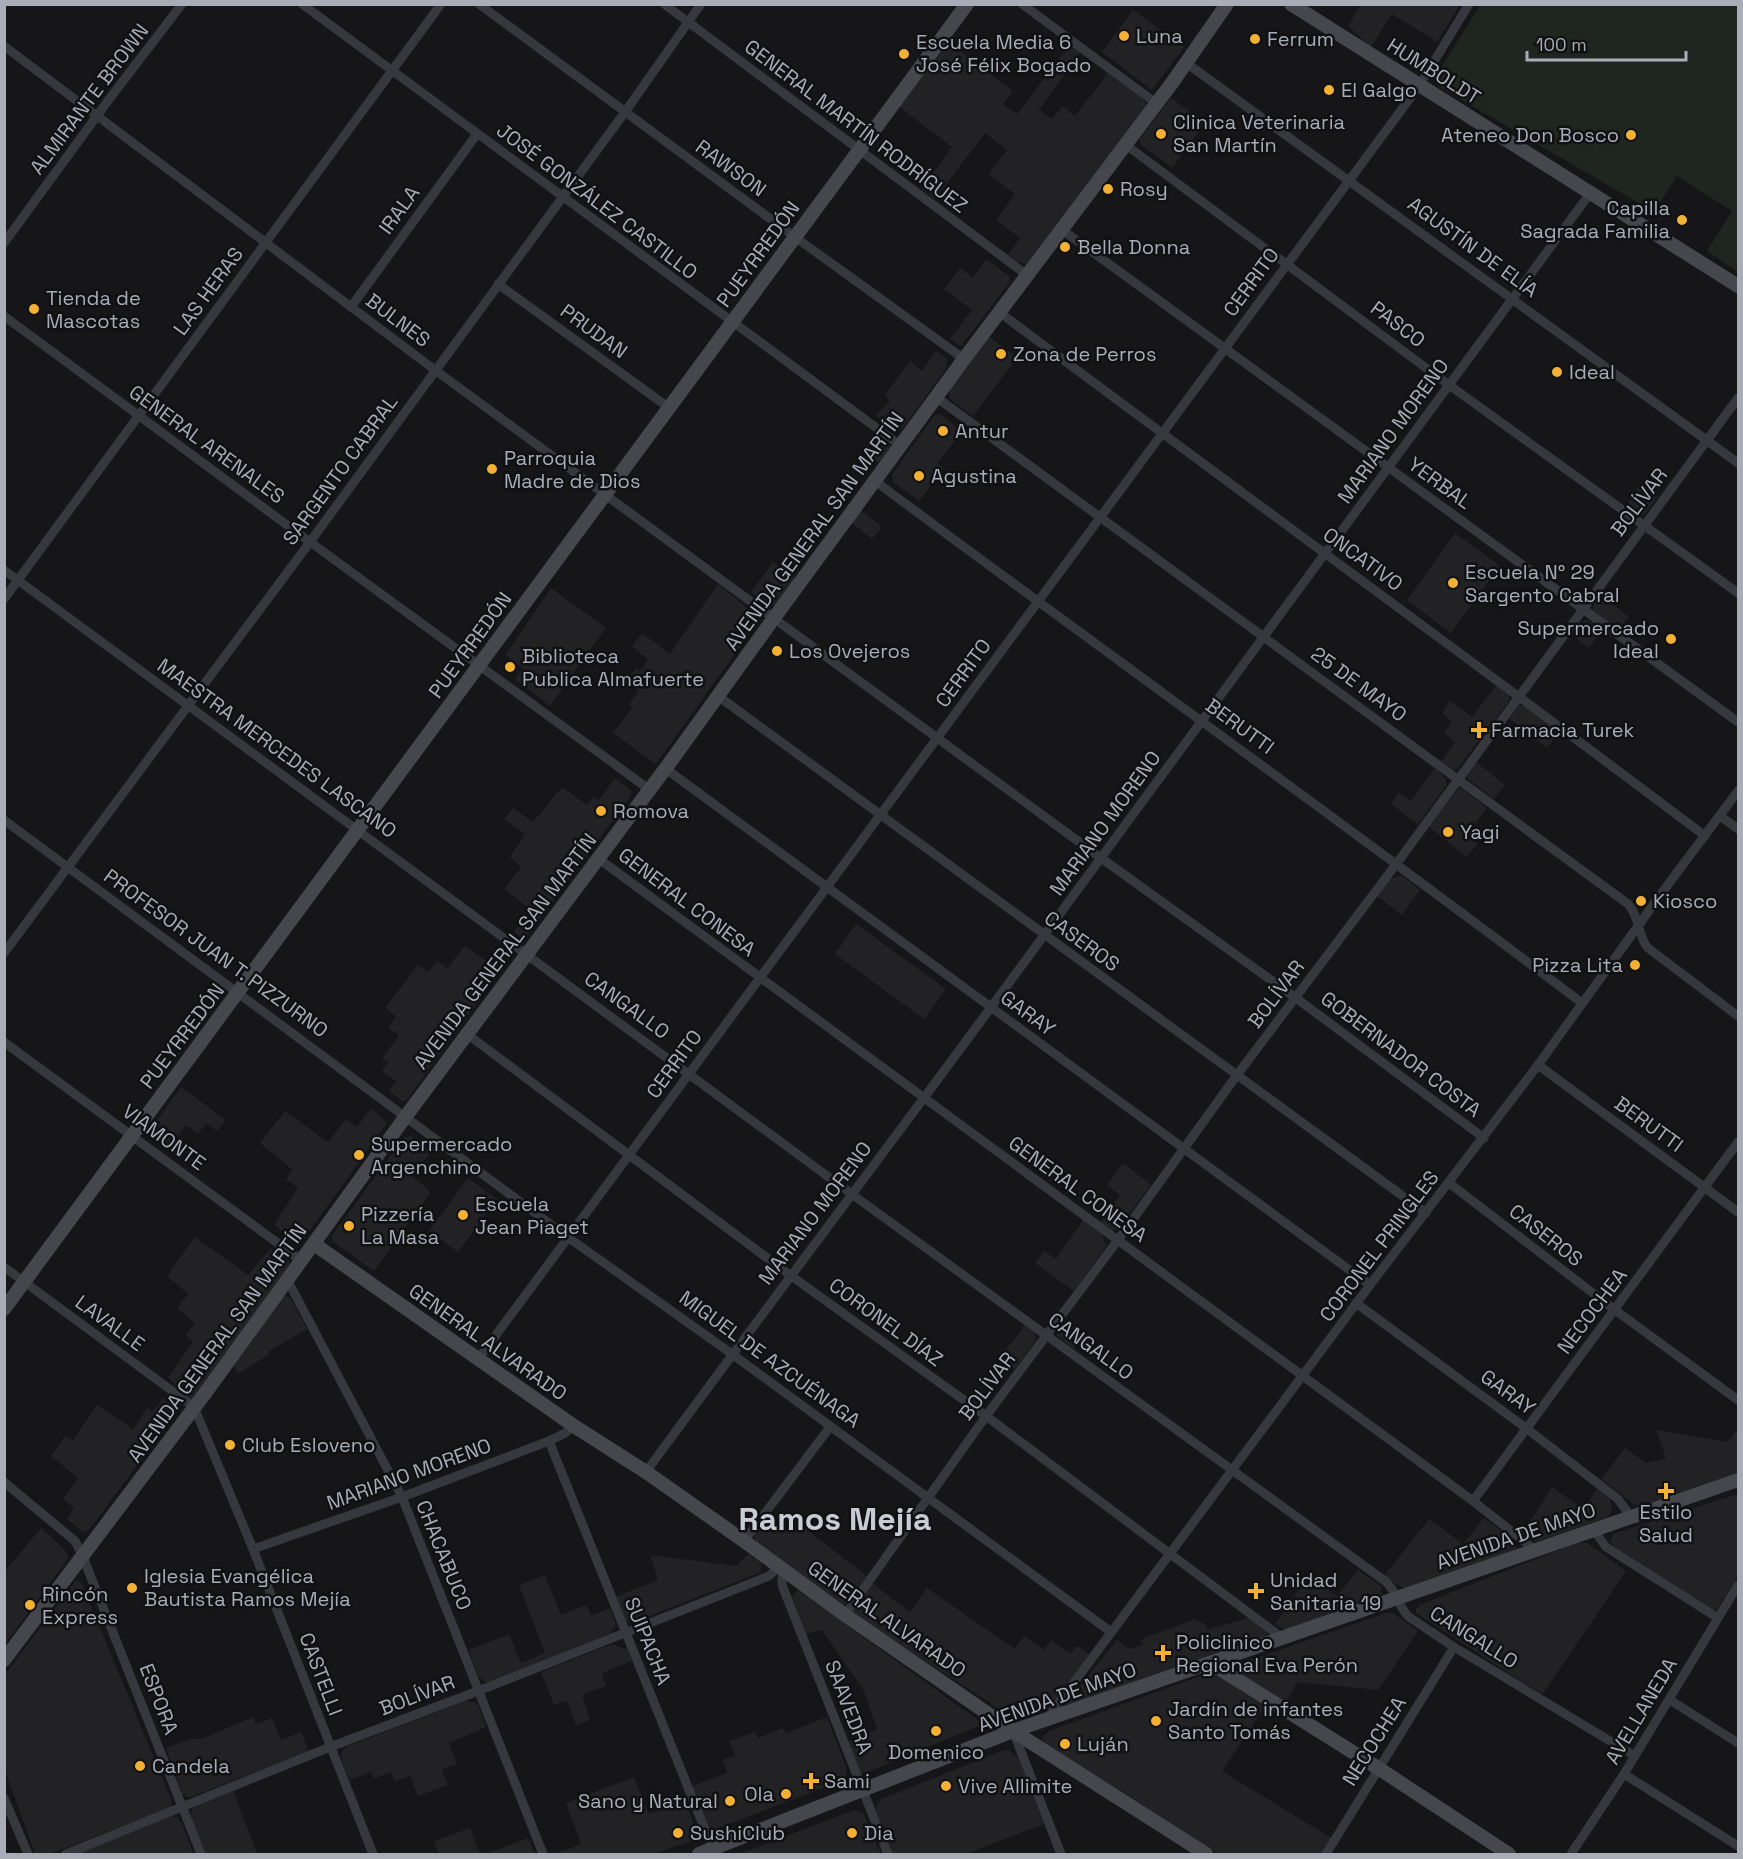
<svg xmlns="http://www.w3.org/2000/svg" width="1743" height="1859" font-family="'Space Grotesk',sans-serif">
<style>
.built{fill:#222225}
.green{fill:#1e261f}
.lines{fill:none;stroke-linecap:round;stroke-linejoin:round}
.street{stroke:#37383d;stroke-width:9}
.secondary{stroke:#45474d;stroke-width:14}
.poi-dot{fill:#f2b134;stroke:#111113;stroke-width:2}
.labels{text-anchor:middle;stroke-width:5;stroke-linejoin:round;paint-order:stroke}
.poi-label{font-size:20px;fill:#a8adb8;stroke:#111113;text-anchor:start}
.street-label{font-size:20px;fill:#a8adb8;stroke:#111113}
.town-label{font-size:32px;font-weight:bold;fill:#c9ccd4;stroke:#111113}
</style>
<rect width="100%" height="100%" fill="#161618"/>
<g class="built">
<path d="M1361,5h99l-23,37 -45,-28 -21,33 -23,-21z"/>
<path d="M1133,10l51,37 -32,43 -50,-38z"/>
<path d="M946,40l67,51 -10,13 14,10 53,-70 11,8 -42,58 13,9 10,-13 13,10 33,-43 34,25 4,6v6l-112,150 -7,4 -9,-2 -10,-7 12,-17 -24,-18 19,-26 -26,-20 18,-24 -22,-17 -50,66 -14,-10 31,-42 -55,-42z"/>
<path d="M1171,98l34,25 -33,45 -32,-24 -1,-4z"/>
<path d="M986,259l24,18v5l-48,63h-3l-9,-6 22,-29 -28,-21 16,-21 13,9z"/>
<path d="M989,336l28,22 -44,58 -23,-17 -1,-5 1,-6z"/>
<path d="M936,351l10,7 1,9 -45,62 -5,2 -21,-15 14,-15 -5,-6 25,-34 12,10z"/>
<path d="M940,414l22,18 -25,31 7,5 -25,33 -26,-19 -1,-7 42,-59z"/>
<path d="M876,433l17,15 -10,18 -20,-15z"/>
<path d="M1641,484l17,13 -15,19 -16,-11z"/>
<path d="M860,509l22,18 -10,12 -22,-17z"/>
<path d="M1455,533l45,33 -49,67 -44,-33z"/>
<path d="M773,562l24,17 -23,28 -23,-15z"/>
<path d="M718,584l40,33 1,3 -103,144 -43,-31 20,-26 -4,-3 10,-13 -13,-10 10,-13 4,3 8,-11 -16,-14 10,-13 28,21z"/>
<path d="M551,588l55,40 -56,78 -35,-27 8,-11 -18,-13z"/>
<path d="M1600,594l29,23 -11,14 -25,-21 1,-7z"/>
<path d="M1587,620l15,10 -13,18 -19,-15 7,-10z"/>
<path d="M1498,683l11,10v8l-52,68 -5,1 -11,-8 14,-20 -11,-9 8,-11 -10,-9 8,-12 22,16z"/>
<path d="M1518,705l10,2 32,24 -13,17 -39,-30z"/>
<path d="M1476,762l29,23 -11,14 -27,-21 -1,-3z"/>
<path d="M1435,768l11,11v7l-28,38 -27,-20 8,-11 12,8z"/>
<path d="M615,778l16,12v6l-104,140 -5,2 -8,-6 16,-23 -26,-20 17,-22 -11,-10 15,-23 -21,-15 9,-11 20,14 29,-35 25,18 7,-8 5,3z"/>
<path d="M1458,789h4l25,19 -20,26 11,9 -11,14 -39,-31z"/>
<path d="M1399,876h4l17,14 -18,25 -25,-19 13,-17z"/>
<path d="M856,924l90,65 -22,30 -89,-65z"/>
<path d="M464,946l27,18 13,-17 4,4 2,6 -104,144h-4l-13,-10 7,-10 -14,-10 6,-8 -6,-4 17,-24 -11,-7 8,-12 -11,-8 33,-43 10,7 9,-11 11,7z"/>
<path d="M181,1087l45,33 -9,11 -11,-8 -8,11 -12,-9 -15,22 -16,-14 -3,-5z"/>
<path d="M371,1108l12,10 4,5 -84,117 -6,3 -23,-18 24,-37 -12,-9 7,-9 -33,-27 25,-32 43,31 18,-23 11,8z"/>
<path d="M411,1136l20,15 -19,25 19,16 -57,79 -42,-30 1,-7 71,-97z"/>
<path d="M1123,1163l28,22 -34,45h-5l-11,-8 19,-27 -13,-10z"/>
<path d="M468,1178l29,21 -39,53 -29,-21z"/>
<path d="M1083,1220l19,14 4,12 -32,45 -39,-28 9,-12 12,8z"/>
<path d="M195,1237l53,38 23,-27 17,11 2,7 -96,134h-4l-22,-23 25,-35 -8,-7 10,-12 -18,-15 11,-14 -21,-18z"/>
<path d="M282,1295l8,2 17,32 -38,22 1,3 -32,20 -5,-10z"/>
<path d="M1065,1319l19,14 -11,16 -16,-14v-6z"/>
<path d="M1025,1325l9,7 2,8 -21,29 -15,-12z"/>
<path d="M163,1398l12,10 1,5 -87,117 -6,2 -16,-13 7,-11 -11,-9 15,-21 -27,-22 14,-20 8,4 24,-35 36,24 14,-21 6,4z"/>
<path d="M1738,1429v44l-98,33 -6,-2 -33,-25 24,-31 21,15 20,-5 -10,-28 72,12z"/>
<path d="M1552,1487l31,22 15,-21 12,11 2,10 -2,6 -5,3 -69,24 -13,-9z"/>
<path d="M1738,1494v82l-21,33 -7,1 -96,-63 -4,-6 3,-7 6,-2z"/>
<path d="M1484,1518l30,22 2,9 -3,3 -106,37 -11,-4 -11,-10 44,-56 34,25z"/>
<path d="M794,1520l73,56 -22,29h-4l-86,-62v-9l11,-13 17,13z"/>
<path d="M41,1528l26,24 1,7 -63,85v-73z"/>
<path d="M1577,1543h10l39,28 -84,124 -126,-82v-4l3,-4z"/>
<path d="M748,1554l13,8v10l-126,50 -8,-1 -3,-3 -9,-21 43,-17 -8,-25 87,11z"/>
<path d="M1358,1570l23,16v9l-92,34h-5l-9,-5 30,-43 11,8 3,-5 18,12z"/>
<path d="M545,1575l16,40 25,-10 5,11 19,-8 5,14v5l-6,7 -119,48h-5l-8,-8 -8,-24 40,-16 12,29 24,-10 -26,-68z"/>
<path d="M76,1580l5,2 90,217v6l-1,3 -121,46h-14l-30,-84 -1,-94z"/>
<path d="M872,1583l38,29 17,-24 88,61 9,-13 20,14 7,-10 19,13 8,-7 14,11 -35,42 -8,6 -39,11 -154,-100 -3,-4 1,-3z"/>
<path d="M796,1591h4l182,132h4l-116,48 -9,2 -13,-31 29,-13 -13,-38 -42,-61 -16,4 -13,-35v-3z"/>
<path d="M1386,1613h7l25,18 -40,59 -81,-8 -12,22 -46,-30 -1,-5 4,-6z"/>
<path d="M1251,1617l15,12 1,6 -2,3 -196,67 -3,-2 51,-63 12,9 13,-4 -1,-5 3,-2 51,-19 11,6 1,5z"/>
<path d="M613,1644l15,6 4,11 -30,12 4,13 -24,9 8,25 -14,5 -9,-24 -13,4 -13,-33z"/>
<path d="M1206,1674h16l45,30 -45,67 111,68 -10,15h-105l-97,-63 -77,-44 -2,-3 1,-8 6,-5z"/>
<path d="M465,1701l10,1 3,4 8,21 -37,16 8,21 -15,5 6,16 -30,11 -8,-20 -15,6 -4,-10 -17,7 -3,-7 -21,8 -8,-18 -1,-9 5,-6z"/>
<path d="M253,1717l3,7 16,-6 9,22 20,-8 8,19 -118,46h-5l-4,-4 -16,-45 23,-9h12z"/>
<path d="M827,1717l19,50v10l-2,3 -131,50 -5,-1 -18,-42 37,-14 -5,-13 13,-5 -6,-14 26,-9 3,6 25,-10 3,5z"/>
<path d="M1004,1750h5l10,8 25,66 -78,30h-73l-17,-43 2,-8 3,-4z"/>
<path d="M634,1777l15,37 36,-13 13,34 -1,4 -44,15h-98l26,-10 -15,-41z"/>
<path d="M233,1790l24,64h-51l-14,-34 -1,-9 5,-6z"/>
<path d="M854,1810l10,4 17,40h-141z"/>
<path d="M171,1816l6,1 5,7 12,30h-117z"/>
<path d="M470,1828l10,26h-41l-5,-13z"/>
<path d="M528,1838l7,16h-50z"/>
</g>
<path class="green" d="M1481,4l257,1v267l-31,-21 25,-40 -55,-35 -23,36 -216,-126 -2,-10z"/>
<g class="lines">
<g class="street">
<path d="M302,4l599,442"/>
<path d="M479,4l316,233 169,122"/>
<path d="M664,4l363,271"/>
<path d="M1022,4l134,99"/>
<path d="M4,46l431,324 666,488 195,140 188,140"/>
<path d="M1185,62l553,401"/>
<path d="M1126,145l323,240 289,208"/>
<path d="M1061,229l677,493"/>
<path d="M4,243l106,-145 72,-94"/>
<path d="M498,284l170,123"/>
<path d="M351,307l126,-173"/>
<path d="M999,312c235,176 472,347 706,524"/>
<path d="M4,316l306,226 340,248"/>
<path d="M936,397l692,507c12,13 9,31 20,44l90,68"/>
<path d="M875,481c235,175 473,345 707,522"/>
<path d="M4,570l849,625 532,386c12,10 13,26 24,36l45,30 181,109"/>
<path d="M4,599l437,-595"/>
<path d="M718,696l708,517"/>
<path d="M666,769l704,516"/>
<path d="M1720,816l18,13"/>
<path d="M4,820l565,418 163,116 379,278"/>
<path d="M599,859l874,642 62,49"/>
<path d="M4,953l306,-411 315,-430 76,-108"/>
<path d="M467,1034l323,241 196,141 298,223"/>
<path d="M4,1042l298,219"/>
<path d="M1538,1065l200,147"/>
<path d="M1449,1183l166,127 123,90"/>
<path d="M4,1267l190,140 59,142 120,305"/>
<path d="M288,1281l114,216 141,357"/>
<path d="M1356,1303l170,125 92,71 13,18"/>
<path d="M479,1358l940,-1272 50,-82"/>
<path d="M549,1441l165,411"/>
<path d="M646,1472c113,-155 229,-307 343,-462 202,-271 401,-545 602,-818"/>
<path d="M4,1482l71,59 8,16 118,297"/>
<path d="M1473,1501l265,-359"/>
<path d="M1594,1530l12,17 112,71"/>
<path d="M744,1541l86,-114"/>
<path d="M253,1549l149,-52 147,-56 16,-8 9,-7"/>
<path d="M788,1573l-6,5v7l106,269"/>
<path d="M845,1615l141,-199 132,-176 119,-165 160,-212 341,-465"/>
<path d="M1670,1700l68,43"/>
<path d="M1046,1720l324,-435 168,-220 123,-171 77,-103"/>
<path d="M1013,1731l48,123"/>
<path d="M1624,1774l114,72"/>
<path d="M4,1798l24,56"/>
<path d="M66,1854l264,-107 148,-56 291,-115 10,-9"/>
<path d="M1326,1854l128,-207"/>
<path d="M1571,1854l53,-80 114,-189"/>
</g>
<g class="secondary">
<path d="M1291,4l447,282"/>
<path d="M314,1244l260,182 72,46 98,69 101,74 168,116 193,123"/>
<path d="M4,1309l963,-1305"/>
<path d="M4,1660l202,-268 200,-276 265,-355 103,-143 190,-259 208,-276 55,-79"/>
<path d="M1212,1664l166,104 131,86"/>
<path d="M699,1854l314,-123 725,-251"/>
</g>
</g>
<g class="poi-dot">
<circle cx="1124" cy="36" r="6"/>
<circle cx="1255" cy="39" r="6"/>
<circle cx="904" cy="54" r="6"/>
<circle cx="1329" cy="90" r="6"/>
<circle cx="1161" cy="134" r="6"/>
<circle cx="1631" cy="135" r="6"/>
<circle cx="1108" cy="189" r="6"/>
<circle cx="1682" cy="220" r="6"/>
<circle cx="1065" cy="247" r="6"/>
<circle cx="34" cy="309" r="6"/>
<circle cx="1001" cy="354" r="6"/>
<circle cx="1557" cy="372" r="6"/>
<circle cx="943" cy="431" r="6"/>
<circle cx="492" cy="469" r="6"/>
<circle cx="919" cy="476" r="6"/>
<circle cx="1453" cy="583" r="6"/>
<circle cx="1671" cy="639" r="6"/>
<circle cx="777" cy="651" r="6"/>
<circle cx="510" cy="667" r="6"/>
<path d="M1476 721h6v6h6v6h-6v6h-6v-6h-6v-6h6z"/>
<circle cx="601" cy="811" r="6"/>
<circle cx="1448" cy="832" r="6"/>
<circle cx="1641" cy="901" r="6"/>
<circle cx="1635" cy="965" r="6"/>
<circle cx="359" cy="1155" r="6"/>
<circle cx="463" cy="1215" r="6"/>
<circle cx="349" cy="1226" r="6"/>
<circle cx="230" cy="1445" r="6"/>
<path d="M1663 1482h6v6h6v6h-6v6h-6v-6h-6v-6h6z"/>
<circle cx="132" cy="1588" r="6"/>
<path d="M1253 1582h6v6h6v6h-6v6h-6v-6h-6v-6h6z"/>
<circle cx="30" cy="1605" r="6"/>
<path d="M1160 1644h6v6h6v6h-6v6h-6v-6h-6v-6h6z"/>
<circle cx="1156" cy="1721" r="6"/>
<circle cx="936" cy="1731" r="6"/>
<circle cx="1065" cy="1744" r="6"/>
<circle cx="140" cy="1766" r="6"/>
<path d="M808 1772h6v6h6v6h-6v6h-6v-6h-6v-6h6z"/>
<circle cx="946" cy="1786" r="6"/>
<circle cx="786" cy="1794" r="6"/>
<circle cx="730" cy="1801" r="6"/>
<circle cx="678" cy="1833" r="6"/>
<circle cx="852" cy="1833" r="6"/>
</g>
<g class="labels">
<g class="poi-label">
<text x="1136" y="43">Luna</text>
<text x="1267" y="46">Ferrum</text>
<text x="916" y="49">Escuela Media 6<tspan x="916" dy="23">José Félix Bogado</tspan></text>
<text x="1341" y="97">El Galgo</text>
<text x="1173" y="129">Clinica Veterinaria<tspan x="1173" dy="23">San Martín</tspan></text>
<text x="1619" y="142" text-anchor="end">Ateneo Don Bosco</text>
<text x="1120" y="196">Rosy</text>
<text x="1670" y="215" text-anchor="end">Capilla<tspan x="1670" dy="23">Sagrada Familia</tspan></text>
<text x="1077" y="254">Bella Donna</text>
<text x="46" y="305">Tienda de<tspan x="46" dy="23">Mascotas</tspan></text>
<text x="1013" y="361">Zona de Perros</text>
<text x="1569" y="379">Ideal</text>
<text x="955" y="438">Antur</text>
<text x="504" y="465">Parroquia<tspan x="504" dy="23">Madre de Dios</tspan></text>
<text x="931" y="483">Agustina</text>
<text x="1465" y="579">Escuela N° 29<tspan x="1465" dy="23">Sargento Cabral</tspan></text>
<text x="1659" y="635" text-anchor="end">Supermercado<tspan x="1659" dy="23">Ideal</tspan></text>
<text x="789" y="658">Los Ovejeros</text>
<text x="522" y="663">Biblioteca<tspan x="522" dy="23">Publica Almafuerte</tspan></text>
<text x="1491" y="737">Farmacia Turek</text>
<text x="613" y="818">Romova</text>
<text x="1460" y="839">Yagi</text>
<text x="1653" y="908">Kiosco</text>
<text x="1623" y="972" text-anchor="end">Pizza Lita</text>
<text x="371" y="1151">Supermercado<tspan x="371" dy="23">Argenchino</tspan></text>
<text x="475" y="1211">Escuela<tspan x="475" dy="23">Jean Piaget</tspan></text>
<text x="361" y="1221">Pizzería<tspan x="361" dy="23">La Masa</tspan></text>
<text x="242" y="1452">Club Esloveno</text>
<text x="1666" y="1519" text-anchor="middle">Estilo<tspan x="1666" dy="23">Salud</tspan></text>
<text x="144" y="1583">Iglesia Evangélica<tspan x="144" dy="23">Bautista Ramos Mejía</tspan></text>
<text x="1270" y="1587">Unidad<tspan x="1270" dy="23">Sanitaria 19</tspan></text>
<text x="42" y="1601">Rincón<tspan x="42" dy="23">Express</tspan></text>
<text x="1176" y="1649">Policlinico<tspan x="1176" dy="23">Regional Eva Perón</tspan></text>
<text x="1168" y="1716">Jardín de infantes<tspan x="1168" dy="23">Santo Tomás</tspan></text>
<text x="1077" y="1751">Luján</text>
<text x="936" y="1759" text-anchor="middle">Domenico</text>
<text x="152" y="1773">Candela</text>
<text x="824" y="1788">Sami</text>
<text x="958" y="1793">Vive Allimite</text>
<text x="774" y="1801" text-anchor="end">Ola</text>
<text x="718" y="1808" text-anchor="end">Sano y Natural</text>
<text x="690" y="1840">SushiClub</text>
<text x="864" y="1840">Dia</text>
</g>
<g class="street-label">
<text transform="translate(1434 71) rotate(32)" y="7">HUMBOLDT</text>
<text transform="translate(89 99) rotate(-53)" y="7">ALMIRANTE BROWN</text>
<text transform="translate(856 126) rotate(37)" y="7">GENERAL MARTÍN RODRÍGUEZ</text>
<text transform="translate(731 168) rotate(36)" y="7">RAWSON</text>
<text transform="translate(597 201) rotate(37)" y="7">JOSÉ GONZÁLEZ CASTILLO</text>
<text transform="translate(399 210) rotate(-54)" y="7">IRALA</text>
<text transform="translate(1473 247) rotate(36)" y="7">AGUSTÍN DE ELÍA</text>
<text transform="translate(758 254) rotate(-54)" y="7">PUEYRREDÓN</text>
<text transform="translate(1251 282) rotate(-54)" y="7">CERRITO</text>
<text transform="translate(208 291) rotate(-54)" y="7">LAS HERAS</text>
<text transform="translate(398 320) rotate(37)" y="7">BULNES</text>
<text transform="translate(1398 324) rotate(37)" y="7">PASCO</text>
<text transform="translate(594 331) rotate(36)" y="7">PRUDAN</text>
<text transform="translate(1393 431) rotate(-54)" y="7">MARIANO MORENO</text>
<text transform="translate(207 444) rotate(36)" y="7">GENERAL ARENALES</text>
<text transform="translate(340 470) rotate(-54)" y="7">SARGENTO CABRAL</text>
<text transform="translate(1440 483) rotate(36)" y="7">YERBAL</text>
<text transform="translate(1639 502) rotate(-53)" y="7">BOLÍVAR</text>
<text transform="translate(814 531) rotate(-54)" y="7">AVENIDA GENERAL SAN MARTÍN</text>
<text transform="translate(1363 559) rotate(36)" y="7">ONCATIVO</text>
<text transform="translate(470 645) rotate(-54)" y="7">PUEYRREDÓN</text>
<text transform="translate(963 673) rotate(-54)" y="7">CERRITO</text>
<text transform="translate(1359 684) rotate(36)" y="7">25 DE MAYO</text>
<text transform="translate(1240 726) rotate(36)" y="7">BERUTTI</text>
<text transform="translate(277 748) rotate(36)" y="7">MAESTRA MERCEDES LASCANO</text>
<text transform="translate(1105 823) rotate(-54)" y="7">MARIANO MORENO</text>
<text transform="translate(687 902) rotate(37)" y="7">GENERAL CONESA</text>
<text transform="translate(1082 941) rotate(36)" y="7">CASEROS</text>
<text transform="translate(505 951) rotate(-53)" y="7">AVENIDA GENERAL SAN MARTÍN</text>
<text transform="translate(216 953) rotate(36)" y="7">PROFESOR JUAN T. PIZZURNO</text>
<text transform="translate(1276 994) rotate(-53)" y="7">BOLÍVAR</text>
<text transform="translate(627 1005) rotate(36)" y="7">CANGALLO</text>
<text transform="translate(1028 1013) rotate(36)" y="7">GARAY</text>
<text transform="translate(182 1036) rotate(-53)" y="7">PUEYRREDÓN</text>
<text transform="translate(1401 1054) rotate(37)" y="7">GOBERNADOR COSTA</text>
<text transform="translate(674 1064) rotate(-54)" y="7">CERRITO</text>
<text transform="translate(1649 1124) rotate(36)" y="7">BERUTTI</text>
<text transform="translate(164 1137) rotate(36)" y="7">VIAMONTE</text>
<text transform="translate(1078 1189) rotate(36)" y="7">GENERAL CONESA</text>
<text transform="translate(815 1213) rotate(-53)" y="7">MARIANO MORENO</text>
<text transform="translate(1546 1235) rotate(38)" y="7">CASEROS</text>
<text transform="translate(1379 1246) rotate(-53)" y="7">CORONEL PRINGLES</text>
<text transform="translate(1592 1311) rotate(-53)" y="7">NECOCHEA</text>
<text transform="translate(886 1322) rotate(36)" y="7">CORONEL DÍAZ</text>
<text transform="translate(110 1323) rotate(36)" y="7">LAVALLE</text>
<text transform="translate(488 1342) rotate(35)" y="7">GENERAL ALVARADO</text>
<text transform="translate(217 1343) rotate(-54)" y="7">AVENIDA GENERAL SAN MARTÍN</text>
<text transform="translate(1091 1346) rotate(36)" y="7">CANGALLO</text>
<text transform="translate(770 1359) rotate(36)" y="7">MIGUEL DE AZCUÉNAGA</text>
<text transform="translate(987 1386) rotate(-53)" y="7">BOLÍVAR</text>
<text transform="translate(1508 1392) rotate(36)" y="7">GARAY</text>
<text transform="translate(409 1474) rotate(-20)" y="7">MARIANO MORENO</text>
<text transform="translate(1516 1536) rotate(-19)" y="7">AVENIDA DE MAYO</text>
<text transform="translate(444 1555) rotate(68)" y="7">CHACABUCO</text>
<text transform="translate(887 1619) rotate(35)" y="7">GENERAL ALVARADO</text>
<text transform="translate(1474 1637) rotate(32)" y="7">CANGALLO</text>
<text transform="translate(648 1641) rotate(68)" y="7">SUIPACHA</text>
<text transform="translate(321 1674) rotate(69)" y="7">CASTELLI</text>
<text transform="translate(417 1695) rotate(-21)" y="7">BOLÍVAR</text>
<text transform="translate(1057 1697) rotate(-20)" y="7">AVENIDA DE MAYO</text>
<text transform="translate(159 1699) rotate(69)" y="7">ESPORA</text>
<text transform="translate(849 1707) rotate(69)" y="7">SAAVEDRA</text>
<text transform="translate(1641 1711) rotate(-59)" y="7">AVELLANEDA</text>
<text transform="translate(1374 1741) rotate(-58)" y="7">NECOCHEA</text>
</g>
<g class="town-label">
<text x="835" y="1530">Ramos Mejía</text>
</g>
</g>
<rect width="1743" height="1859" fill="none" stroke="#a8adb8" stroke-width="12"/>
<path d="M1527 51v9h159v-9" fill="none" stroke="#a8adb8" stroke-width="3"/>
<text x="1536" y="51" font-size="18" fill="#a8adb8" stroke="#111113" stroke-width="4.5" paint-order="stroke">100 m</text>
</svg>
